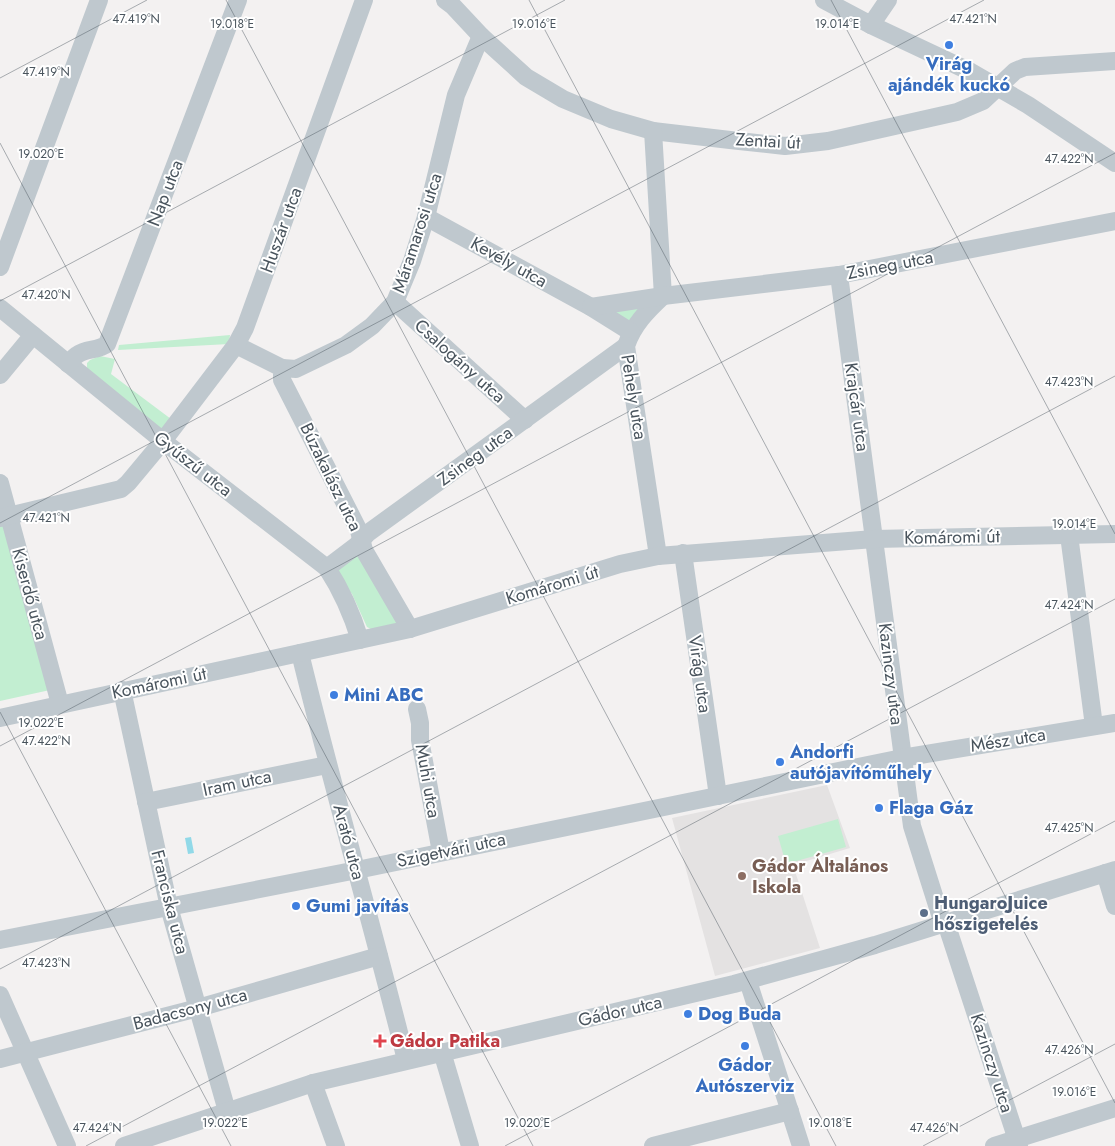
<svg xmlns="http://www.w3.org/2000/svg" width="1115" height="1146" font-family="Jost,sans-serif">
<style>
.education{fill:#e4e2e2}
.green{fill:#c2eed1}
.water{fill:#91d9e8}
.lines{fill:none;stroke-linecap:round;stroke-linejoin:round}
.minor{stroke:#bfc8ce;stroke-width:18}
.ticks{fill:none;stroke:#49545d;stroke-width:1;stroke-opacity:0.45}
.shop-dot{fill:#3f7fe0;stroke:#fff;stroke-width:2}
.education-dot{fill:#8d6e63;stroke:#fff;stroke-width:2}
.service-dot{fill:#5c6f8a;stroke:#fff;stroke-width:2}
.health-dot{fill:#e0444e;stroke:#fff;stroke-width:2}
.labels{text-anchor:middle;stroke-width:4;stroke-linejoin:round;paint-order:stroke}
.shop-label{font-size:18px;font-weight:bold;fill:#366cbe;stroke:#fff;text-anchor:start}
.street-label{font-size:18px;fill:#49545d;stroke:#fff}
.education-label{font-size:18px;font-weight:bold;fill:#785e54;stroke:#fff;text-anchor:start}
.service-label{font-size:18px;font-weight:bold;fill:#4e5e75;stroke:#fff;text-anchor:start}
.health-label{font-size:18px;font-weight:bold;fill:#be3a42;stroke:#fff;text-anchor:start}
.ticks-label{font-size:12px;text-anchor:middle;fill:#49545d;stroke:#fff;stroke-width:4;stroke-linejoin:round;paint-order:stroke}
</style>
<rect width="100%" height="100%" fill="#f3f1f1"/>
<path class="education" d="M827,785l23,63 -57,17 27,83 -105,28 -43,-158z"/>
<g class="green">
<path d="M644,303l-13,22 -24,-15z"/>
<path d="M230,335l-1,9 -111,6 1,-5z"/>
<path d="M100,356l15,3 -4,15 60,45 -9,11 -75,-60v-7l3,-3z"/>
<path d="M0,523l8,2 42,165 -50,11z"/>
<path d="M358,554l40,64 -2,6 -25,5 -4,-2 -15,-33 -14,-17 1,-13z"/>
<path d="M838,819l8,28 -60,17 -8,-28z"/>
</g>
<path class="water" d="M191,837l3,16 -6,1 -3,-16z"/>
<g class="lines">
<g class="minor">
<path d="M445,0l8,6 28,30 45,41 37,22 48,20 42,12 77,9 55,6 43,-5 129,-29 26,-11 32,-30 10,-4 90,-6"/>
<path d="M824,0l47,25 100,47 57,33 87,58"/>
<path d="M871,25l17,-25"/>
<path d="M653,131l10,165c-16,15 -30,29 -37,50l32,210"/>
<path d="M426,217l165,90 40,25"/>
<path d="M0,267l99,-267"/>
<path d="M839,275l73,551 31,98"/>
<path d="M395,302l130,118"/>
<path d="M591,307l72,-11 176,-21 276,-54"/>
<path d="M0,308l163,133 164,127c15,23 25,46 33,72"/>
<path d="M236,345l46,23v12l77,151 5,19 46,79"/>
<path d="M68,364c3,-3 6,-7 9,-9 9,-7 21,-4 30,-11l131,-344"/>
<path d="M282,368l14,1 50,-24 26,-19 23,-24 17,-41 14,-44 30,-122 25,-59"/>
<path d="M0,375l33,-40"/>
<path d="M0,483l60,221"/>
<path d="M0,518l121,-29 7,-6 35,-42 73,-96 9,-17 119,-328"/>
<path d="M1069,535l25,191"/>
<path d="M683,553l35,243"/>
<path d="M327,568l29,-22 12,-13 258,-187"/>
<path d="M300,653c33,136 72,271 106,407"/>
<path d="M122,690l47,217 58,204"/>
<path d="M417,709l3,14v17l21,112"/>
<path d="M0,718l410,-89 210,-65 38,-8 216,-17 241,-5"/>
<path d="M146,802l181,-37"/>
<path d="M1105,873l10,33"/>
<path d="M946,923l73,223"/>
<path d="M0,940l357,-70 545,-112 213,-35"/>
<path d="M748,981l53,165"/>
<path d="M0,995l67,151"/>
<path d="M442,1052l28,94"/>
<path d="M0,1059l198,-51 181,-52"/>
<path d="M313,1083l23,63"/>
<path d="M124,1146l189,-63 421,-99 141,-39 240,-75"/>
<path d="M653,1146l137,-35"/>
<path d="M994,1146l121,-38"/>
</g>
</g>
<path class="ticks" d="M226,0l610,1146M529,0l586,1103M831,0l284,534M0,78l147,-78M0,143l533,1003M0,301l565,-301M0,523l984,-523M0,712l231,434M0,746l1115,-593M0,969l1115,-593M86,1146l1029,-547M505,1146l610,-325M923,1146l192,-102"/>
<g class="shop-dot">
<circle cx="949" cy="45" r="5"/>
<circle cx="334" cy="695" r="5"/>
<circle cx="780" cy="762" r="5"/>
<circle cx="879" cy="808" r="5"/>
<circle cx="296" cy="906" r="5"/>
<circle cx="688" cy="1014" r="5"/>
<circle cx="745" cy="1046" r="5"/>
</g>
<circle class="education-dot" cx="742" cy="876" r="5"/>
<circle class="service-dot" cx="924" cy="913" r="5"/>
<path class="health-dot" d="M377.5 1033.5h5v5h5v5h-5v5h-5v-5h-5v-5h5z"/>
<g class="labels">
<g class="shop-label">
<text x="949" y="70" text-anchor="middle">Virág<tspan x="949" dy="21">ajándék kuckó</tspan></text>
<text x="344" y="701">Mini ABC</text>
<text x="790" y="758">Andorfi<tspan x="790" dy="21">autójavítóműhely</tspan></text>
<text x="889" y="814">Flaga Gáz</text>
<text x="306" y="912">Gumi javítás</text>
<text x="698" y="1020">Dog Buda</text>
<text x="745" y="1071" text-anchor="middle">Gádor<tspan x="745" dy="21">Autószerviz</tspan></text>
</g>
<g class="street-label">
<text transform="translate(768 141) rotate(3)" y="6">Zentai út</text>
<text transform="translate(165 193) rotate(-69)" y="6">Nap utca</text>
<text transform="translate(281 230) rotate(-70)" y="6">Huszár utca</text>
<text transform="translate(417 233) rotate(-72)" y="6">Máramarosi utca</text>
<text transform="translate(509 262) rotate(29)" y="6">Kevély utca</text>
<text transform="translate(890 265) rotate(-11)" y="6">Zsineg utca</text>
<text transform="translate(460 361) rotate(42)" y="6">Csalogány utca</text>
<text transform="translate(634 397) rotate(81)" y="6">Pehely utca</text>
<text transform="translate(857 407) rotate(82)" y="6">Krajcár utca</text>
<text transform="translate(475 456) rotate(-36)" y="6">Zsineg utca</text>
<text transform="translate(193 464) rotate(38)" y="6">Gyűszű utca</text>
<text transform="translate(331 477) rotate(64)" y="6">Búzakalász utca</text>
<text transform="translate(952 537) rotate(-1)" y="6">Komáromi út</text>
<text transform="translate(552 585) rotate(-17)" y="6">Komáromi út</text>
<text transform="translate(30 594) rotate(75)" y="6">Kiserdő utca</text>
<text transform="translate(700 674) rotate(82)" y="6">Virág utca</text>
<text transform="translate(891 674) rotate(83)" y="6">Kazinczy utca</text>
<text transform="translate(159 683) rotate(-12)" y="6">Komáromi út</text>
<text transform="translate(1008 740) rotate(-9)" y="6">Mész utca</text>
<text transform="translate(428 781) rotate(80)" y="6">Muhi utca</text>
<text transform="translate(237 783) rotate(-12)" y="6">Iram utca</text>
<text transform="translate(349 842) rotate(75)" y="6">Arató utca</text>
<text transform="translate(451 850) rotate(-12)" y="6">Szigetvári utca</text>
<text transform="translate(170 902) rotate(76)" y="6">Franciska utca</text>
<text transform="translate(190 1009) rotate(-15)" y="6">Badacsony utca</text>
<text transform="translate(620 1011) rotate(-13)" y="6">Gádor utca</text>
<text transform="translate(992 1063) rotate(72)" y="6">Kazinczy utca</text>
</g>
<g class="education-label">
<text x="752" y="872">Gádor Általános<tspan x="752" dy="21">Iskola</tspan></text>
</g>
<g class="service-label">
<text x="934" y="909">HungaroJuice<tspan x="934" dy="21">hőszigetelés</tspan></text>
</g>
<g class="health-label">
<text x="390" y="1047">Gádor Patika</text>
</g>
</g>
<g class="ticks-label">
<text x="136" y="23">47.419°N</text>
<text x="973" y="23">47.421°N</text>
<text x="837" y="28">19.014°E</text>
<text x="232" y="28">19.018°E</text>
<text x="534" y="28">19.016°E</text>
<text x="46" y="76">47.419°N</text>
<text x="41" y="158">19.020°E</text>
<text x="1069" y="163">47.422°N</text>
<text x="46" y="299">47.420°N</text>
<text x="1069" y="386">47.423°N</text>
<text x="46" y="522">47.421°N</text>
<text x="1074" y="528">19.014°E</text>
<text x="1069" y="609">47.424°N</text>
<text x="41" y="727">19.022°E</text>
<text x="46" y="745">47.422°N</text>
<text x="1069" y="832">47.425°N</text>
<text x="46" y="967">47.423°N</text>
<text x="1069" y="1054">47.426°N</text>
<text x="1074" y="1096">19.016°E</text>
<text x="225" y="1127">19.022°E</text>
<text x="527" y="1127">19.020°E</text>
<text x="830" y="1127">19.018°E</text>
<text x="97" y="1132">47.424°N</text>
<text x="934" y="1132">47.426°N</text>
</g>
</svg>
